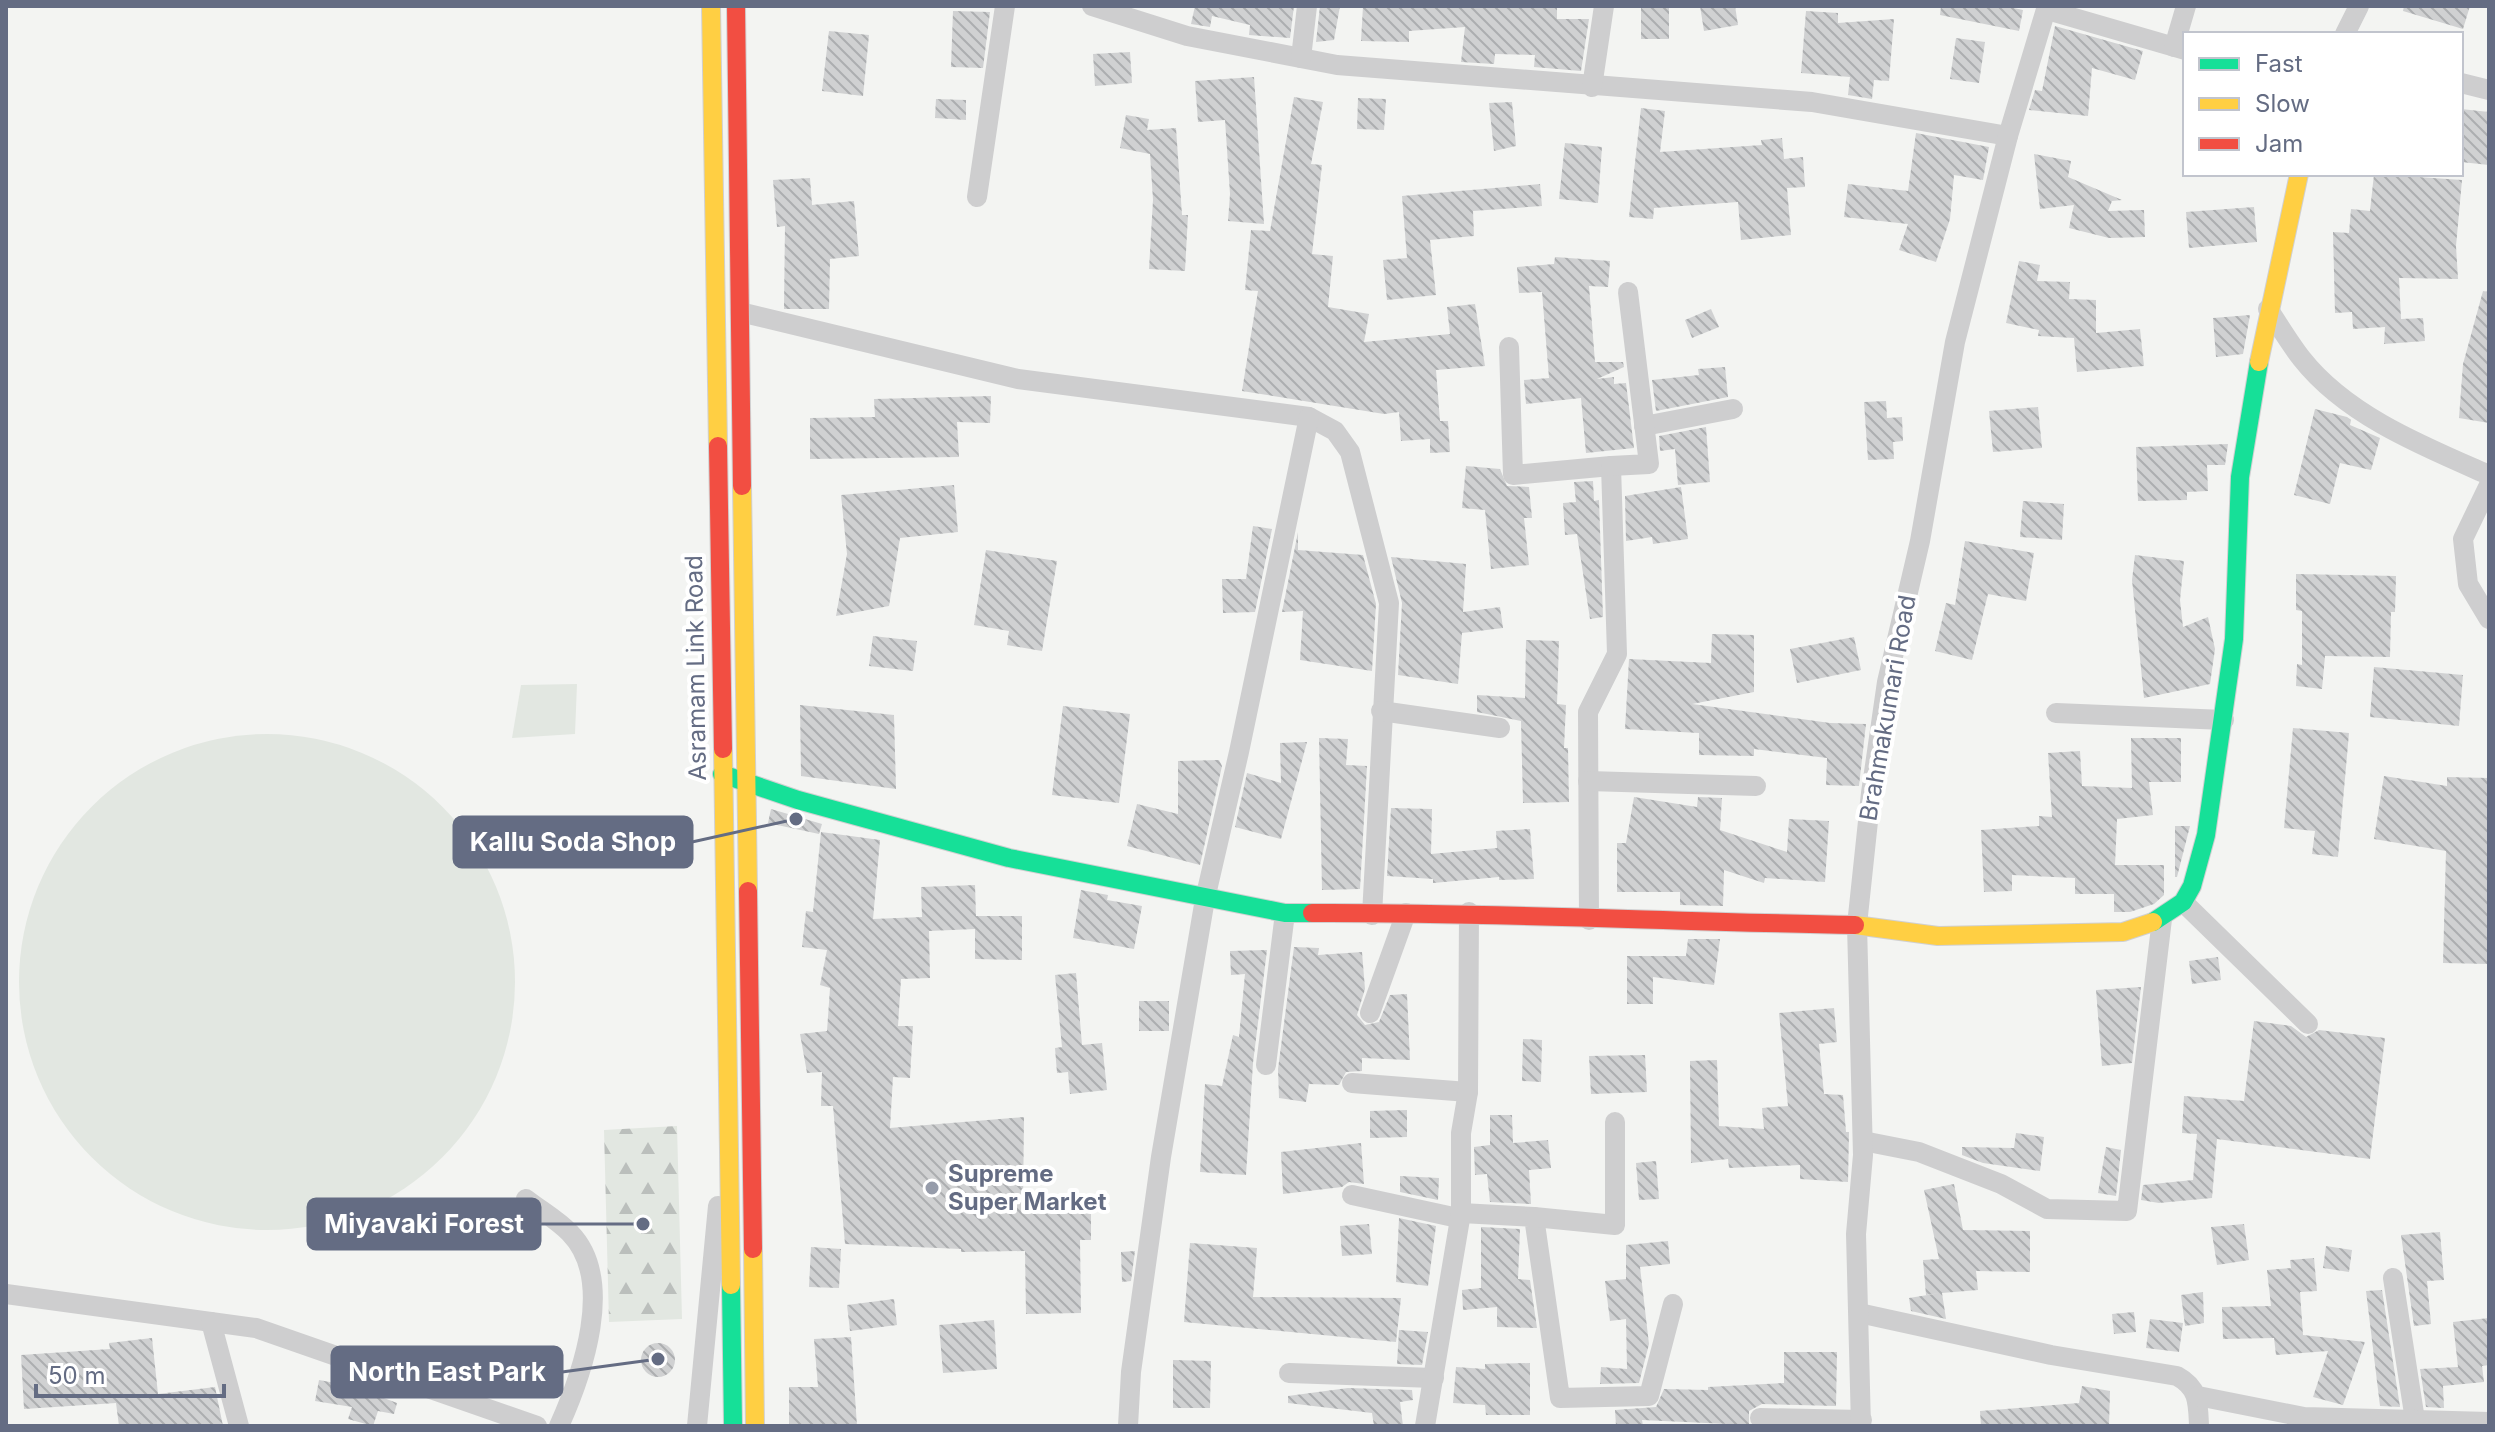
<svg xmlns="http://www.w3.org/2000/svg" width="2495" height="1432" font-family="Inter,sans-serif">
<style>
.forest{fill:url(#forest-firs)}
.pitch{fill:#e2e7e1}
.building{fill:url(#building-back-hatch)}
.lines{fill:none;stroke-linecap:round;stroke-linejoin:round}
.fast-casing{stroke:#d0d0d1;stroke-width:20}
.slow-casing{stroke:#d0d0d1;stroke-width:20}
.jam-casing{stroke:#d0d0d1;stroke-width:20}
.street{stroke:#cececf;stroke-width:20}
.fast{stroke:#16e098;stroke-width:18}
.slow{stroke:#ffcf43;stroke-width:18}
.jam{stroke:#f24e42;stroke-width:18}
.poi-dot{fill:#969caa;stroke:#fff;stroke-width:3}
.labels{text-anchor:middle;stroke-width:8;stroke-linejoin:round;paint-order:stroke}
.street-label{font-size:24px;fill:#646c83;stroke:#fff}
.poi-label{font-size:24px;font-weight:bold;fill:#646c83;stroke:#fff;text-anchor:start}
.leader{fill:none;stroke:#646c83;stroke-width:3}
.callout-dot{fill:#646c83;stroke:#fff;stroke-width:3}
.callout{fill:#646c83;stroke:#646c83;stroke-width:3}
.callout-label{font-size:26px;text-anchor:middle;font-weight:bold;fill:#fff}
</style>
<defs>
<pattern id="forest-firs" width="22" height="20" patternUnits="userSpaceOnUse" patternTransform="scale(2)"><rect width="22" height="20" fill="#e2e7e1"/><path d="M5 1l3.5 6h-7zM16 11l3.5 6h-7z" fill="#bbbfbc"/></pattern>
<pattern id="building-back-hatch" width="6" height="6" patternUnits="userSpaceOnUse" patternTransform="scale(2)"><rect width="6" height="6" fill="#d0d1d2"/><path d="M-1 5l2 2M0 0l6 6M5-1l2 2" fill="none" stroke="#acaeb0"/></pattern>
</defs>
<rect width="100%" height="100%" fill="#f3f4f2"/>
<path class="forest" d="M677,1126l5,193 -73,3 -5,-192z"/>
<g class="pitch">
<path d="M577,684l-2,50 -63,4 9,-53z"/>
<circle cx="267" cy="982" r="248"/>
</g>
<g class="building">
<path d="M1195,6h99l-4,32 -41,-3 1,-10 -38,-9 -2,11 -19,-3z"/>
<path d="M1320,6h20l-6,34 -18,2z"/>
<path d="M1363,6h194v13h32l-8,52 -47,-4 1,-12 -40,-1 -1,10 -33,-2 4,-35 -56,4v11l-48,-1z"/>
<rect x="1641" y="6" width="28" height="33"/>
<path d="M1700,6h35l3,19 -34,6z"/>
<path d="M1941,6h63l19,4 -4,21 -79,-16z"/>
<path d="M2404,6h66l-7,23 -60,-18z"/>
<path d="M953,11l37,1 -7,56 -32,-1z"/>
<path d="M1806,11l32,2v10l56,-4 -5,62 -15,-1 -2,19 -24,-4 2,-18 -49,-4z"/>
<path d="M2055,26l88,25 -8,29 -43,-12 -4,48 -59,-6 6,-20 7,1z"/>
<path d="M829,31l40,4 -6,61 -41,-5z"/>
<path d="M1956,38l29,4 -6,41 -29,-4z"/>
<path d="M1130,52l2,31 -37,3 -2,-32z"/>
<path d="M1254,77l10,147 -36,-3 2,-27 -5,-74 -27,2 -3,-41z"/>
<path d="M1294,97l29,5 -12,62 11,1 -10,89 21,2 -5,51 41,7 -5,28 86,-8 -3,-27 28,-3 10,62 -49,4 4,51h8l2,31 -20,1v-14l-29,2 -2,-29 -15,2 -142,-23 16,-100 -13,-1 6,-60 19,1z"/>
<path d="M1358,98l28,1 -2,31 -27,-1z"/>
<path d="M936,99l30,1v20l-31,-2z"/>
<path d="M1512,102l4,44 -22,5 -5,-48z"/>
<path d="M1641,108l24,3 -5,41 102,-7 -1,-5 21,-2 2,21 19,-2 2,30 -18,1 4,47 -50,5 -3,-38 -84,6 -1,11 -24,-2z"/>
<path d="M2461,109l28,3v53l-28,-3z"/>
<path d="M1126,115l23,4 -2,11 29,-2 6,87h6l-3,56 -36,-2 4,-69 -3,-46 -30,-6z"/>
<path d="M1916,133l73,14 -6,33 -29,-5 -4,44 -14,43 -37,-12 9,-26 -64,-7 4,-33 60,7z"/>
<path d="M1565,143l37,4 -4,56 -39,-4z"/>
<path d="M2034,154l37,7 -3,16 54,23 -10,1 -4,10 36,-1 1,27 -36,1 -40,-10 5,-23 -34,4z"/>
<path d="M2374,174l88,6 -6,66 2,33 -59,-1 2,41 22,-1 2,23 -41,3 1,-17 -32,2 -1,-17 -17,1 -2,-81 16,1 2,-24 19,2z"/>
<path d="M810,178l2,27 42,-4 5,55 -29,3 -1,50h-45l1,-83 -8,1 -4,-47z"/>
<path d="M1540,184l2,22 -69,5 1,25 -44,4 6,55 -49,5 -4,-40 24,-2 -5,-62z"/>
<path d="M2254,207l3,35 -68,6 -3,-36z"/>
<path d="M1555,257l55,4 -2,26 -19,-1 6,76h28l1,5 -27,12 17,-2v7l12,-1 8,65 -48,5 -5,-55 -55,6 -2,-24 25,-2 -7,-86 -23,1 -2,-26 37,-3z"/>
<path d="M2019,261l21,4 -3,16 33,1 -1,17 27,1v33l44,-4 4,37 -67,6 -3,-34 -36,-2 1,-6 -33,-7z"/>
<path d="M2483,291l6,1v131l-30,-5 4,-54z"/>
<path d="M1711,309l8,18 -27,11 -7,-18z"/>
<path d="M2250,315l-7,39 -27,3 -3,-39z"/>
<path d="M1725,367l3,30 -72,14 -4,-31 47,-5 -1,-6z"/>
<path d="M991,396l-1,27 -33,-1 2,35 -149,2v-41l65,-1 -1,-18z"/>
<path d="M1886,401l1,17 15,-1 1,24 -10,1 1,17 -26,1 -4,-58z"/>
<path d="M2038,407l4,41 -49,4 -4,-41z"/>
<path d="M2315,409l32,8 4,3 -1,5 30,13 -9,32 -31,-7 -10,41 -36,-9z"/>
<path d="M1706,427l4,55 -32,3 -3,-36 -15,2 -1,-15z"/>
<path d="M2228,444l-3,21h-18l1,26 -21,1v8l-49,1 -2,-54z"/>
<path d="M1466,466l34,3 7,17 22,1 3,31h-8l5,47 -38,4 -6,-59 -23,-2z"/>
<path d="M1593,481l1,20 5,-1 4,117 -13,2 -13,-85 -12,1 -2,-32 13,-1 -2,-20z"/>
<path d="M954,485l4,47 -58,6 -11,68 -53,10 11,-62 -6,-59z"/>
<path d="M1681,487l7,52 -35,5 -1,-7 -26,4 -1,-45z"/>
<path d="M2023,501l41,3 -2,36 -42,-3z"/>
<path d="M1253,526l19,3 -17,83 -32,1 -1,-34h24z"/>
<path d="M1298,532v18l65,5 13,49 -4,67 -72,-11 3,-49 -21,1z"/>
<path d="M1965,541l69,12 -8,48 -38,-7 -16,66 -37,-9 11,-48 9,2z"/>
<path d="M986,550l71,11 -15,90 -35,-6 2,-14 -35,-6z"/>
<path d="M2135,555l49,6 -4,39 3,27 25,-10 7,32 -5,35 -66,14 -12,-118z"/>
<path d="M1391,557l75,7 -3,48 37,-5 3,21 -41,5 -4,51 -60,-9 4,-72z"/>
<path d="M2296,574l100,2 -1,36h-4l-1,45 -65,-1 -3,33 -26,-3 1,-22 5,1v-54l-6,-1z"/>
<path d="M1712,634l42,1v57l-62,12 138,19 36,1 -7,62 -33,-1 1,-27 -73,-9v7l-55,-1v-22l-74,-4 4,-70 82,4z"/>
<path d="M873,636l44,5 -4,30 -44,-5z"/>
<path d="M1854,637l7,33 -64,13 -7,-34z"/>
<path d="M1526,640l33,1 -2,63 9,1 -2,43h4l1,54 -46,1 -2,-82 -44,-9v-17l48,3z"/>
<path d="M2374,667l89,8 -4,51 -89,-9z"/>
<path d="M800,705l94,10 2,74 -95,-13z"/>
<path d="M1063,706l67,8 -11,89 -67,-8z"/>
<path d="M2293,728l56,5 -11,124 -26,-3 3,-23 -31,-3z"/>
<path d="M1319,738l29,1 -2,26 21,1 -7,123 -38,1z"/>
<path d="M2131,738h50v44h-32l4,33 -36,4 -2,46h49v30l-10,9 -24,8h-16v-18h-39v-16l-63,-3v16l-28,1 -3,-62 58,-4v-10l13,1 -4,-64 32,-2 2,35 50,2z"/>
<path d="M1307,742l-26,97 -46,-12 12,-54 34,10 -1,-40z"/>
<path d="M1219,760l3,6 -22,99 -73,-19 10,-42 41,10v-53z"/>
<path d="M2384,776l63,10v-9l42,1v186l-46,-1 3,-112 -72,-12z"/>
<path d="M1634,797l63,10 1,-10 24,1 -2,32 67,22 2,-33 40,2 -4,61 -60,-4 -1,5 -40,-13 -1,36 -43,-1v-13h-63v-49h9z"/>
<path d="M1391,808l41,1 -1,45 66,-6 -1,-17 34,-2 4,50 -35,1v-3l-66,6v-4l-46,-3z"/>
<path d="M771,809l51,15 -3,10 -51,-11z"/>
<path d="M2175,826h15l-13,51h-2z"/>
<path d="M821,832l59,8 -7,79 49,-2 -1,-30 54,-2 1,31h46v44l-47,-1v-30l-46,2 1,47 -29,1 -3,47h15l-3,52 -17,-1 -3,51 134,-11 -1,88 68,2v33h-11l1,73 -55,1 -1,-63 -64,1v-3l-116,-5 -12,-138h-12l1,-34 -15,1 -7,-39 27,-3 3,-43 -10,-3 7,-35 -25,-3 4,-36 7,1z"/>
<path d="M1081,890l27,5 -1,5 35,6 -8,43 -61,-11z"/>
<path d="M1688,939h32l-6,46 -61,-8v27h-26v-48h59z"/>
<path d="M1294,947l25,1 -1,7 44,-3 3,37 -8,26 8,10 14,-3 11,-27 17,-1 3,66 -48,-2v13l-16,1 -7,13 -30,-1 -3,18 -27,-4 -1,-29z"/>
<path d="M1267,950l-14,113 -7,112 -46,-3 5,-88 17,2 11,-51 6,2 6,-63 -14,1 -1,-24z"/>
<path d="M2218,957l3,23 -29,4 -3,-23z"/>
<path d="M1076,973l6,72 20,-2 5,47 -37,4 -2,-22 -11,1 -2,-25 7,-1 -7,-72z"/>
<path d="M2141,987l-9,76 -30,3 -6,-76z"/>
<rect x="1139" y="1001" width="30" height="30"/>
<path d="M1834,1008l3,34 -18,2 5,50 19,1 3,37h3l-1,50 -48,-3v-14l-71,3 -1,-9 -37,4 -1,-102 27,-1 2,66 45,3 -2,-21 26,-2 -9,-93z"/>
<path d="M2254,1021l37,5 15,11 13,-7 66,8 -15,121 -153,-20 -5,59 -53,5 -18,-3 2,-15 50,-5 4,-46 -15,-1 2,-37 60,5z"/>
<path d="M1523,1039l19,1 -1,42 -19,-1z"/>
<path d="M1645,1055l2,37 -56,2 -2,-38z"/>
<path d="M1407,1110v27l-37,1v-27z"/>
<path d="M1490,1115h22l1,28 35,-3 3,28 -22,2 2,34 -41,-2 -3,-28 -12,1 -1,-28 16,-2z"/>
<path d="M2016,1133l28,4 -4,34 -57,-8 -21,-8v-8l52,1z"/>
<path d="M1361,1143l3,41 -15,-2 -7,5 -59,7 -2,-42z"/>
<path d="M2106,1147l15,3 -5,46 -18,-3z"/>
<path d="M1656,1161l3,38 -20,1 -3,-37z"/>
<path d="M1400,1176l39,2 -1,22 -38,-8z"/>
<path d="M1954,1184l9,46 67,1v41l-54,-1 2,19 -36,3 4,26 -35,-8 -2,-13 31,-5 -14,2 -3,-35 16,-1 -15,-69z"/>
<path d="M1399,1218l37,8 -8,60 -32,-4z"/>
<path d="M1369,1224l3,30 -30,2 -2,-30z"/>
<path d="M2244,1224l5,36 -32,5 -6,-38z"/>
<path d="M1481,1227l39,2 -2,50 12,1 7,48 -40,-1v-20l-34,3 -1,-20 19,-2z"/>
<path d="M2440,1232l4,48 -17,1 4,43 -17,2 -13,-91z"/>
<path d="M1668,1241l2,23 -30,3 9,77 -10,39 -39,1 1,-17 26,2 -1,-50 -16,2 -5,-40 21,-2v-34z"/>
<path d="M1190,1243l67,5 -4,49 148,1 -5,44 -212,-20z"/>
<path d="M2326,1246l26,4 -3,22 -26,-4z"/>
<path d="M811,1247l30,2 -2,39 -30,-1z"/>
<path d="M1135,1251l-4,30 -9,1 -1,-30z"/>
<path d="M2314,1258l3,33 -17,1 3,43 62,7 -22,63 -30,-8 15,-46 -52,4 -2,-17 -51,1 -1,-32 49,-1 -4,-36 24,-2 -1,-8z"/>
<path d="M2382,1290l18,117 -20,-1 -14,-115z"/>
<path d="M2203,1292l1,31 -19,3 -4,-31z"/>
<path d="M894,1299l3,26 -47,6 -3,-26z"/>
<path d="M2134,1312l2,20 -22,2 -2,-20z"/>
<path d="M2489,1318v47l-7,1 2,16 -41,4 1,22 -18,-1 -6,-38 38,-2 -5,-45z"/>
<path d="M2150,1319l33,4 -4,29 -33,-4z"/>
<path d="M994,1320l3,49 -54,4 -4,-48z"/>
<path d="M1399,1330l29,2 -6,33 -25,-1z"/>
<path d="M851,1337l6,89h-68v-39h29l-4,-48z"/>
<path d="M152,1338l6,56 57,-7 8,39h-104l-3,-23 -92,6 -3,-54 89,-6 -1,-6z"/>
<circle cx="658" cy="1360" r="17"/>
<path d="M1784,1352h53l-1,54 -74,-2 -13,7v14l-107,-5 1,6h-27l-1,-16 41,-3 8,-18 44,1v-3l76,-4z"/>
<path d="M1173,1360l38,1 -1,47h-37z"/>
<path d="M1530,1363v52h-44l-1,-10 -32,-2 3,-36 29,2v-5z"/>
<path d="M319,1380l33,6 45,17 -3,11 -16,-3 -5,15 -25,-7 4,-12 -37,-6z"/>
<path d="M2082,1386l28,5 -1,35h-128l-1,-15 99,-8z"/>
<path d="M1348,1388l64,2 1,10 -13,2 3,24h-29l-2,-13 -84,-10v-7z"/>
</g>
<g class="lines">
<defs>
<g id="fast">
<path d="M722,774l76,26 211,58 276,55h27"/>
<path d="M2153,922l30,-20 9,-16 14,-51 28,-196 6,-162 19,-115"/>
<path d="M731,1285l2,141"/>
</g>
<g id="slow">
<path d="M711,6l7,440"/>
<path d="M2259,362l40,-188"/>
<path d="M742,486l6,405"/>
<path d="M723,749l8,536"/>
<path d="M1855,925l83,11 185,-4 30,-10"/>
<path d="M753,1249l2,177"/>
</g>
<g id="jam">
<path d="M736,6l6,480"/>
<path d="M718,446l5,303"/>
<path d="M748,891l5,358"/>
<path d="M1312,913c181,-1 362,9 543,12"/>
</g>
</defs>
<use href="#fast" class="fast-casing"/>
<use href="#slow" class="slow-casing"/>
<use href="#jam" class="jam-casing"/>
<g class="street">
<path d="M1092,6l95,30 150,29 475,37 196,34"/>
<path d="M2047,10l138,40"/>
<path d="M2345,34l14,-28"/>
<path d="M2174,47l12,-41"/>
<path d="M1301,58l6,-52"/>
<path d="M2461,83l28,7"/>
<path d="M1592,87l12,-81"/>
<path d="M977,197l28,-191"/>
<path d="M2268,309c11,16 22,35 34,50 45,57 123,88 187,116"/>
<path d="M740,312l278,67 291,38 26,14 15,21 39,151 -17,312"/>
<path d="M1509,347l4,128 98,-9 6,188 -29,58 1,208"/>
<path d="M1644,426l89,-17"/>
<path d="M1611,466l38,-2 -21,-172"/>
<path d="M2489,485l-26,54 5,45 21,35"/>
<path d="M1381,711l119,17"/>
<path d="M2056,713l168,7"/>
<path d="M1588,781l168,5"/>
<path d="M2183,902l125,122"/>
<path d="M1370,1013l36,-100"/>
<path d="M1266,1065l19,-152"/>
<path d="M1352,1083l116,9"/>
<path d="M1863,1141l56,11 82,32 46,25 80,2 35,-292"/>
<path d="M1352,1195l106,23"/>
<path d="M526,1199c14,11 32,21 44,34 46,47 12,142 -11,193"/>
<path d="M1461,1213l73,4 26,181 89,-2 24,-92"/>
<path d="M1534,1217l81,8v-103"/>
<path d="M2393,1278l22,142"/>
<path d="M6,1294l250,34 281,98"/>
<path d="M1859,1313l192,42 126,21c22,12 21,27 22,50"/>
<path d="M211,1322l28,104"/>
<path d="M1289,1373l145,5"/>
<path d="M2198,1396l106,21 185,5"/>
<path d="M1760,1418l102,2"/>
<path d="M697,1426l21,-220"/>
<path d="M1128,1426l3,-54 30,-215 44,-258 34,-147 70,-335"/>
<path d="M1425,1426l36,-213v-80l7,-41 1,-180"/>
<path d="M1861,1426l-5,-192 7,-79 -6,-230 14,-132 16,-111 33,-141 35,-199 53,-206 39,-130"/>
</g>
<use href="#fast" class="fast"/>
<use href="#slow" class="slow"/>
<use href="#jam" class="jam"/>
</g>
<circle class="poi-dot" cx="932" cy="1188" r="8"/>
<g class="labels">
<g class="street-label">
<text transform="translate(696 668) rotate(-91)" y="8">Asramam Link Road</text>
<text transform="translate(1888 708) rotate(-80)" y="8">Brahmakumari Road</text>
</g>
<g class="poi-label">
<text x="948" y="1182">Supreme<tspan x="948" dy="28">Super Market</tspan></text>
</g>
</g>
<path class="leader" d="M796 819L692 842M643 1224L540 1224M658 1359L562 1372"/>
<g class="callout-dot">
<circle cx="796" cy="819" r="8"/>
<circle cx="643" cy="1224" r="8"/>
<circle cx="658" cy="1359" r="8"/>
</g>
<g class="callout">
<rect x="454" y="817" width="238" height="50" rx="8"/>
<rect x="308" y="1199" width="232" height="50" rx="8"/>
<rect x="332" y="1347" width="230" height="50" rx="8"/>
</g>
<g class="callout-label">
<text x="573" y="851">Kallu Soda Shop</text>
<text x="424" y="1233">Miyavaki Forest</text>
<text x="447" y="1381">North East Park</text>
</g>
<rect width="2495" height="1432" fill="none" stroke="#646c83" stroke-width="16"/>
<rect x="2183" y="32" width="280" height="144" fill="#ffffff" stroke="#c1c4cd" stroke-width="2"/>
<rect x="2199" y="58" width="40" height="12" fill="#16e098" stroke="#c1c4cd" stroke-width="2"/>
<text x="2255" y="72" font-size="24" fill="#646c83">Fast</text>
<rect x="2199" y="98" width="40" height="12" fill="#ffcf43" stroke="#c1c4cd" stroke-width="2"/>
<text x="2255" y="112" font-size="24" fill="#646c83">Slow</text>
<rect x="2199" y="138" width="40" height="12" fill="#f24e42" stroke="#c1c4cd" stroke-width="2"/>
<text x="2255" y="152" font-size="24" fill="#646c83">Jam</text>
<path d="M36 1384v12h188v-12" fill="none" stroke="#646c83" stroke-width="4"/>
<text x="48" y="1384" font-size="24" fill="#646c83" stroke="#ffffff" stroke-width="6" paint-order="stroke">50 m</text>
</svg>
